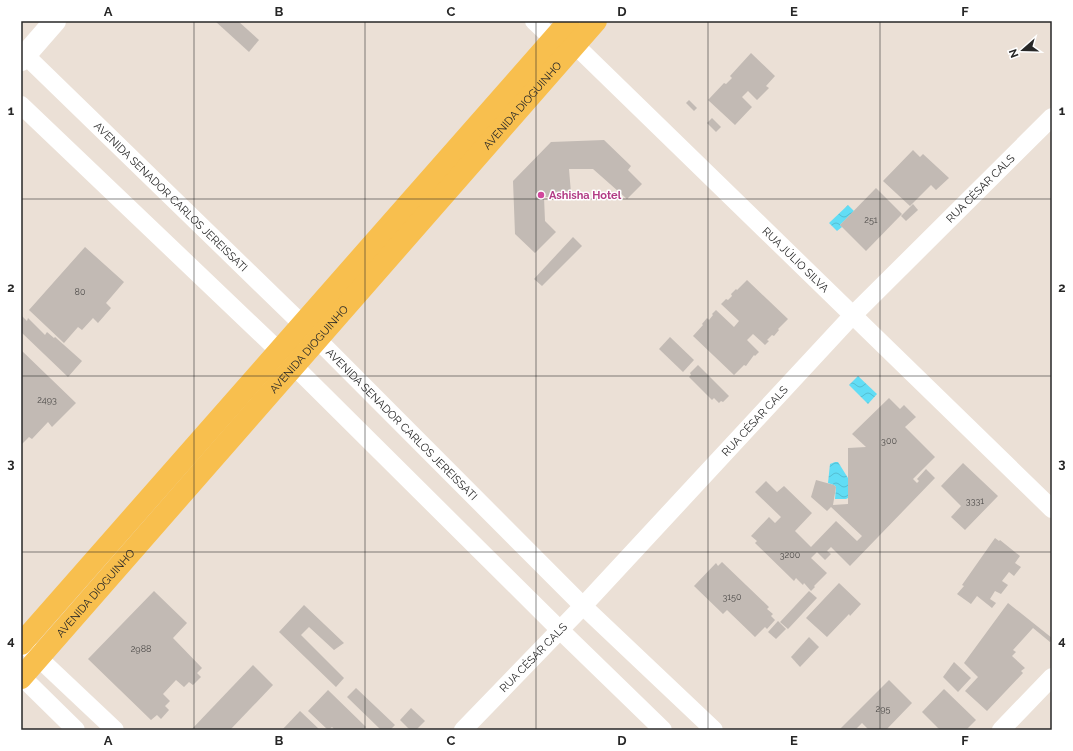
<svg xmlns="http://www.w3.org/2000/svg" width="1073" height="751" font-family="Raleway,sans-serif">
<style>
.water{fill:url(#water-waves)}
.building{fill:#c2bab4}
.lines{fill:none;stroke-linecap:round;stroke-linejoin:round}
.minor{stroke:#fff;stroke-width:18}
.secondary{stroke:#fff;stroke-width:22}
.primary{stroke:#f8bf4e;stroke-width:22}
.grid{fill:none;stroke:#272727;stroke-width:1;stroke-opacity:0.55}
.hotel-dot{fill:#d1479c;stroke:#fff;stroke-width:1.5}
.labels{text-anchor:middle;stroke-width:3;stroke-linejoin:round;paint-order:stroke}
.number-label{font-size:9px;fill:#4e4c4a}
.street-label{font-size:11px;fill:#272727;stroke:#fff}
.hotel-label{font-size:11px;font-weight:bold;fill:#b23c85;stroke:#fff;text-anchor:start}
.neatline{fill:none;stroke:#272727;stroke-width:1.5}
.grid-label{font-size:13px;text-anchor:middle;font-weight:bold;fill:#272727}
</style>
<defs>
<pattern id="water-waves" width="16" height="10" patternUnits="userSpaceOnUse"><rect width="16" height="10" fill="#61ddf5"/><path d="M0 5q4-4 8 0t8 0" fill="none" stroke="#54bed2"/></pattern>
</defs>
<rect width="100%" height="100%" fill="#ebe0d6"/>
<g class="water">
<path d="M848,205l6,6 -14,14 2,2 -5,4 -8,-8z"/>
<path d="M858,376l19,18 -9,10 -19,-19z"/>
<path d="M835,462h3l10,16v20l-2,1h-11l1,-12 -2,-2 -6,-2 2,-19z"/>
</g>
<g class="building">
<path d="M215,21h23l21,19 -10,12z"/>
<path d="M751,53l24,23 -9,10 3,2 -12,12 -9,-9 -6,6 10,10 -17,18 -27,-25 16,-17 2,1 6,-6 -2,-2z"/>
<path d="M689,100l8,8 -3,3 -8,-8z"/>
<path d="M712,118l9,9 -5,5 -9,-9z"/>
<path d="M604,140l27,26 -3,4 14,14 -15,15 -34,-30h-24l2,24 -4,4h-23l1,24 11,11 -21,21 -20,-19 -2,-53 38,-39z"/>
<path d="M913,150l7,7 3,-3 26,24 -13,12 -5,-5 -21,21 -27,-25z"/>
<path d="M876,188l26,26 -36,37 -26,-26z"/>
<path d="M913,204l5,6 -12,11 -5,-5z"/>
<path d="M573,237l9,9 -40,40 -8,-7z"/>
<path d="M85,247l39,35 -18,21 5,5 -13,15 -5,-5 -11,12 -4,-3 -14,16 -35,-33z"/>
<path d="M747,280l41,39 -10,10 1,1 -5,6 -2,-1 -5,5 2,1 -4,4 -12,-11 -6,6 12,12 -4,4 -1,-1 -8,11 -2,-1 -10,10 -41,-39 10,-11 -1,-1 5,-6 2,2 4,-5 -1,-1 4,-4 18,17 5,-6 -18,-17 5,-5 2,1 4,-4 -1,-2 5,-5 1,1z"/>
<path d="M21,315l6,6 1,-3 17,17 2,-3 7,6 1,-1 27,24 -14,16 -47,-45z"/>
<path d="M670,337l24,23 -11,12 -24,-23z"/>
<path d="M21,350l55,53 -24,24 -4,-5 -16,17 -3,-2 -8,8z"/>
<path d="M698,365l31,31 -6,6 -2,-1 -2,2 -5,-5 -2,2 -23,-23 2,-2 -1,-2z"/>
<path d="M889,398l11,11 4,-4 12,12 -11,10 30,30 -22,22 4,4 2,-2 -2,-2 9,-10 9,9 -85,88 -19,-19 -4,4 4,3 -6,6 -8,-8 -6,6 16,15 -13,13 1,1 -4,4 -7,-8 -1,2 -7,-7 -2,3 -39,-38 2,-2 -6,-5 18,-19 6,6 6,-6 -26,-25 11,-11 11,11 7,-6 28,27 -17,18 16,16 25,-26 21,20 5,-5 -31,-29 -4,4 -16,-14 5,-17 18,5 2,2 -3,18 15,-1v-56l18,-1 -14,-13z"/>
<path d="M963,463l35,33 -33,34 -14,-13 10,-11 -20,-20z"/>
<path d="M995,538l4,3 1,-1 20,16 -5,7 6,4 -7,9 -5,-4 -7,9 6,4 -7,9 -6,-3 -5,8 6,4 -4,5 -15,-12 -6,8 -14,-10 7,-8 -2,-1z"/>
<path d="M722,562l47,45 -2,2 6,5 -2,2 4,4 -8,9 -2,-2 -10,10 -28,-27 -4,4 -29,-28 22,-23 2,3z"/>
<path d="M839,583l22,21 -11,12 -1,-2 -22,23 -21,-19z"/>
<path d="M154,591l33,32 -14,15 29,30 -5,5 4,4 -8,8 -4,-3 -5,5 -8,-7 -13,14 7,7 -5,5 4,4 -8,9 -4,-4 -6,5 -63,-61z"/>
<path d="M809,591l8,7 -29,31 -8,-7z"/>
<path d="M1008,603l44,35v2l-2,2 -17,-14 -20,22 3,2 -4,4 13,12 -4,3 2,2 -36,38 -22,-20 13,-14 -14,-14z"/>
<path d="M304,605l40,38 -10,7 -25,-23 -8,8 43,43 -8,9 -57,-55z"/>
<path d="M778,621l8,8 -10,10 -8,-7z"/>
<path d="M809,637l10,10 -19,20 -9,-10z"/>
<path d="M954,662l17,16 -13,14 -15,-15z"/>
<path d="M253,665l20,20 -43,45h-39z"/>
<path d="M889,680l23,23 -26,27h-17l-7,-7 -7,7h-16z"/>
<path d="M356,688l39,37 -5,5h-11l1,-1 -33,-32z"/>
<path d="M944,689l32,31 -10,10h-26l-18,-18z"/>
<path d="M328,690l38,37 -3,3h-28l-3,-3 -4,3 -20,-19z"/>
<path d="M411,708l14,13 -9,9h-6l-10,-10z"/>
<path d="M300,711l20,19h-38z"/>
</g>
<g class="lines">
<g class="minor">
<path id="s1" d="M534,21l19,18 22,6 477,464"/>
<path id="s2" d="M21,51l282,274 280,281 131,124"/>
<path d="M21,105l258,246 281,279 103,100"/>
<path d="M28,648l87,82"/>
<path d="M21,676l55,54"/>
<path id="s3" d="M463,730l120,-124 269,-290 200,-199"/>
<path d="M1001,730l51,-53"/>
</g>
<path class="secondary" d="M21,60l34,-39"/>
<g class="primary">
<path d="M21,644l548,-623"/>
<path id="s4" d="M21,678l575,-657"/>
</g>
</g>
<path class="grid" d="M194,21v709M365,21v709M536,21v709M708,21v709M880,21v709M21,199h1031M21,376h1031M21,552h1031"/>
<circle class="hotel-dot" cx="541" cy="195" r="4"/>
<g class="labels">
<g class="number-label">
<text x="871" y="223">251</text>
<text x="80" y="295">80</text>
<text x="47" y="403">2493</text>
<text x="889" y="444">300</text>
<text x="975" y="504">3331</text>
<text x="790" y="558">3200</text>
<text x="732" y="600">3150</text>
<text x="141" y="652">2988</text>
<text x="883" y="712">295</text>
</g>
<g class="street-label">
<text dy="4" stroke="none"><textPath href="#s4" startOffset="761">AVENIDA DIOGUINHO</textPath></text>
<text dy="4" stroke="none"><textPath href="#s3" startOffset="749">RUA CÉSAR CALS</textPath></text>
<text dy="4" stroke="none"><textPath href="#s2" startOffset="209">AVENIDA SENADOR CARLOS JEREISSATI</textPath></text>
<text dy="4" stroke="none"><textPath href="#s1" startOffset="357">RUA JÚLIO SILVA</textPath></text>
<text dy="4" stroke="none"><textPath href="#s4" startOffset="437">AVENIDA DIOGUINHO</textPath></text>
<text dy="4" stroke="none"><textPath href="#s3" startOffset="425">RUA CÉSAR CALS</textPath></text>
<text dy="4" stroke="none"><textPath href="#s2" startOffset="533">AVENIDA SENADOR CARLOS JEREISSATI</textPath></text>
<text dy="4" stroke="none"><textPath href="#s4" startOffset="113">AVENIDA DIOGUINHO</textPath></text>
<text dy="4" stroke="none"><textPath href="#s3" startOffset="101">RUA CÉSAR CALS</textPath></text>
</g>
<g class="hotel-label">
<text x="549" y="199">Ashisha Hotel</text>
</g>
</g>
<rect width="1073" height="751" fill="none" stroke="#ffffff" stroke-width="44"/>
<g transform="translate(1023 50) rotate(250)" stroke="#ffffff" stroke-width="3" paint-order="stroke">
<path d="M0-3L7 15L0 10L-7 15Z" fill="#272727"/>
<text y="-6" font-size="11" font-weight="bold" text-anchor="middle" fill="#272727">N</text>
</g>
<rect x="22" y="22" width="1029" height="707" class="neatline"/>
<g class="grid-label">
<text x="108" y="16">A</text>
<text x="279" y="16">B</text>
<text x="451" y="16">C</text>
<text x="622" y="16">D</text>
<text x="794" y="16">E</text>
<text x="965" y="16">F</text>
<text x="11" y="115">1</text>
<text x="1062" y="115">1</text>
<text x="11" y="292">2</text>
<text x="1062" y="292">2</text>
<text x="11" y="468">3</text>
<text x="1062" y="468">3</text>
<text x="11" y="645">4</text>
<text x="1062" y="645">4</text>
<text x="108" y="745">A</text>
<text x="279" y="745">B</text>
<text x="451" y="745">C</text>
<text x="622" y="745">D</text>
<text x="794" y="745">E</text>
<text x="965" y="745">F</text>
</g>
</svg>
